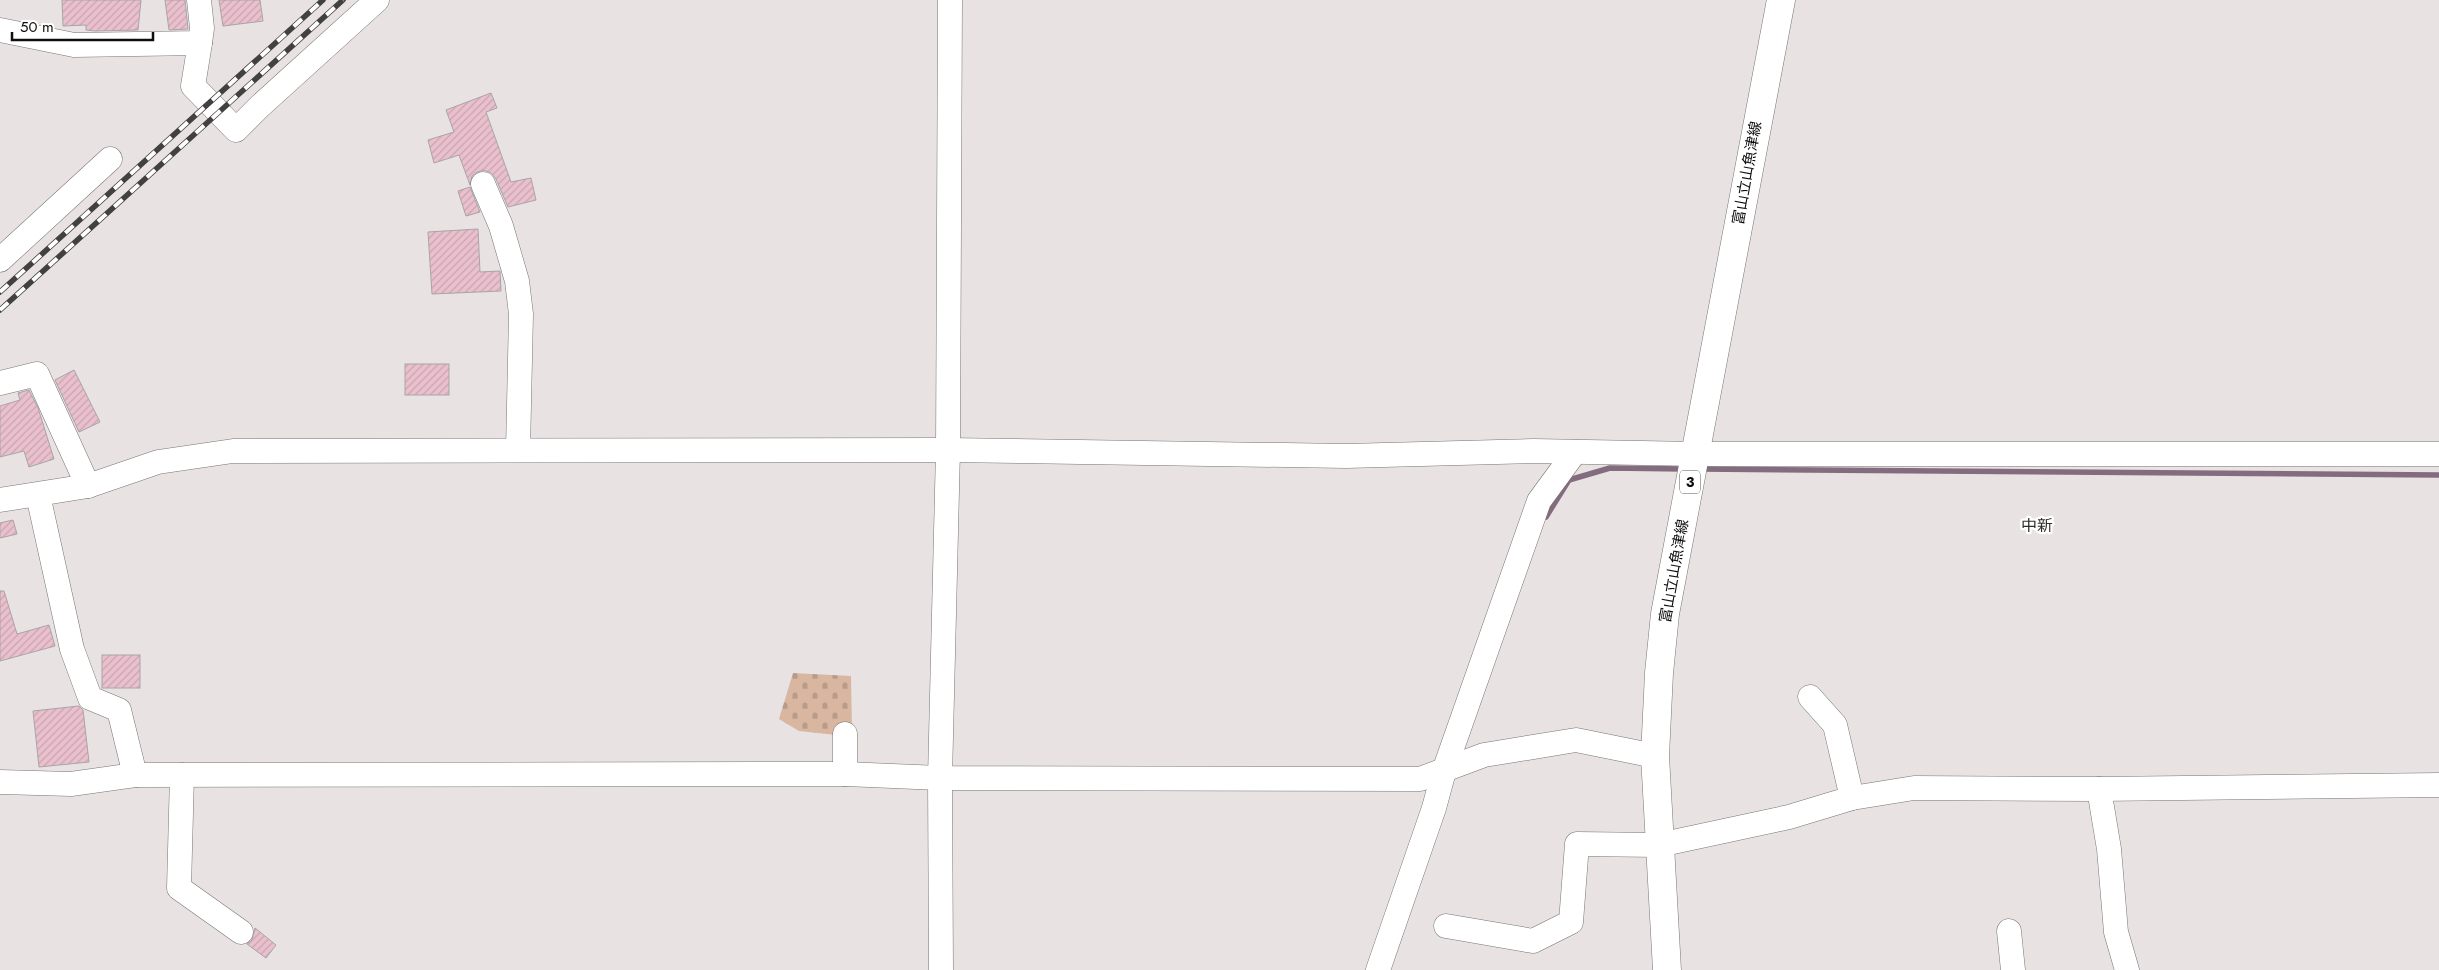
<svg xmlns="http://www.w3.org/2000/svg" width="2439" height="970" font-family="Jost,'Noto Sans JP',sans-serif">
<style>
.cemetery{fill:url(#cemetery-stones)}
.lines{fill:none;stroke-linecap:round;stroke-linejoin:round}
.stream{stroke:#836c7d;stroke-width:5.5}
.building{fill:url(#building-hatch);stroke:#a9a4a6}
.minor-casing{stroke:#797474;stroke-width:25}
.major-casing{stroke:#797474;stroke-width:29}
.minor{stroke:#fff;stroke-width:24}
.major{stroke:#fff;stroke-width:28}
.rail-casing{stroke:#434040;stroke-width:5.5}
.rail{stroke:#fff;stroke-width:4;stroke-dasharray:11;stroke-linecap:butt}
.labels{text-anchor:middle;stroke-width:4.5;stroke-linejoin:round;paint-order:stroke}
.shield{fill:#fff;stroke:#575656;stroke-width:1}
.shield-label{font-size:14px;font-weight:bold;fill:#0f0d0d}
.street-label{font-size:15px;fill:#0f0d0d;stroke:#fff}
.neighbourhood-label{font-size:16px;fill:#322e2e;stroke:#fff}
</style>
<defs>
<pattern id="cemetery-stones" width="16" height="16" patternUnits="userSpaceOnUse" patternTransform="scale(1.25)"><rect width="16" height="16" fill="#d8b6a0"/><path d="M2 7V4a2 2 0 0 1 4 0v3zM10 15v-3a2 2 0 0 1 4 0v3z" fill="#b89b89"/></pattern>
<pattern id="building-hatch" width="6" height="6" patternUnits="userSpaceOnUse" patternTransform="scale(1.25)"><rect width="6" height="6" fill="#eac0ce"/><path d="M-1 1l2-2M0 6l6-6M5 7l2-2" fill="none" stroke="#c8a4b0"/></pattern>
</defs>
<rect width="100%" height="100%" fill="#e8e2e2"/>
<path class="cemetery" d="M793,673l58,3 1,57 -16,2 -37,-4 -20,-12z"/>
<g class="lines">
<g class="stream">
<path d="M1699,469l740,6"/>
<path d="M1546,517l23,-37 41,-12 74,1"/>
</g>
</g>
<g class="building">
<path d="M62,0h79l-3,30 -43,1 -9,-1v-5l-23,1z"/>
<path d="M165,0h20l3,29 -19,1z"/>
<path d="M219,0h41l3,21 -40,5z"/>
<path d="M491,93l6,15 -11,4 25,70 20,-4 5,22 -28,7 -12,-28 -5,-6 -7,-3 -7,2 -5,4 -2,9 -11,-30 -25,8 -6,-23 26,-8 -8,-22z"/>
<path d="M470,187l10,25 -14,4 -8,-25z"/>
<path d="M478,229l2,43 20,-1 1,20 -69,3 -4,-62z"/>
<rect x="405" y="364" width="44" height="31"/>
<path d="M74,370l26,52 -21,10 -24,-52z"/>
<path d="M29,390l9,18 16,51 -25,8 -5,-16 -24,6v-51l20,-6 -2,-7z"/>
<path d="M13,520l4,14 -17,4v-15z"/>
<path d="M0,591h4l13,43 32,-9 6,21 -55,15z"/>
<rect x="102" y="655" width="38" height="33"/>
<path d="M79,706l4,4 6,52 -50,5 -6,-56z"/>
<path d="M255,928l21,17 -10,13 -19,-14 5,-4z"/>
</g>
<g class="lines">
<defs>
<g id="minor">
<path d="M0,30l74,15 126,-2 2,-15 -3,-28"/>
<path d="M200,43l-7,43 43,44 24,-24 117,-106"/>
<path d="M483,184l18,42 16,55 4,33 -3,136"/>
<path d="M0,260l110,-101"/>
<path d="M0,383l37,-9 51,112"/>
<path d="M38,495l34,154 18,49 29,12 16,65"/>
<path d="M0,500l88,-14 70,-24 75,-11 715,-1 398,6 188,-5 162,3h743"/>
<path d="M1810,697l25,28 17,73"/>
<path d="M845,734v40"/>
<path d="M182,775l-3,113 62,44"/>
<path d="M0,782l71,2 64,-9 710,-1 95,4 480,1 64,-24 92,-15 79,16"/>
<path d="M2099,789l10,60 7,83 11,38"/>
<path d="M1446,926l87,15 38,-19 6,-78 82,1 130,-28 63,-19 62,-10 185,1 340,-4"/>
<path d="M2009,931l4,39"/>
<path d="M941,970l-1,-192 8,-328 2,-450"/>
<path d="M1378,970l56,-162 10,-37 95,-270 36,-49"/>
</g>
<path id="major" d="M1667,970l-12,-214 4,-83 6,-59 116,-614"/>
</defs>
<use href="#minor" class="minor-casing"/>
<use href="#major" class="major-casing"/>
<use href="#minor" class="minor"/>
<use href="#major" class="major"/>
<defs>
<g id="rail">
<path d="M0,292l323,-292"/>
<path d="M0,310l343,-310"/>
</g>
</defs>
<use href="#rail" class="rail-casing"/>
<use href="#rail" class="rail"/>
</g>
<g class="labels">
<rect class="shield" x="1680" y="470.5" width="20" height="23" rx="4"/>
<g class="shield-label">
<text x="1690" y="487">3</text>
</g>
<g class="street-label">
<text transform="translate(1747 173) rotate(-80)" y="5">富山立山魚津線</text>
<text transform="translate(1674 571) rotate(-80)" y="5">富山立山魚津線</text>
</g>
<g class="neighbourhood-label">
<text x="2037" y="531">中新</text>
</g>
</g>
<path d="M12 32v8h141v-8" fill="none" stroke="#0f0d0d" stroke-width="2.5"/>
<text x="20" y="32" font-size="15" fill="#0f0d0d" stroke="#ffffff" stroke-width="4" paint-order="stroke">50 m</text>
</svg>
